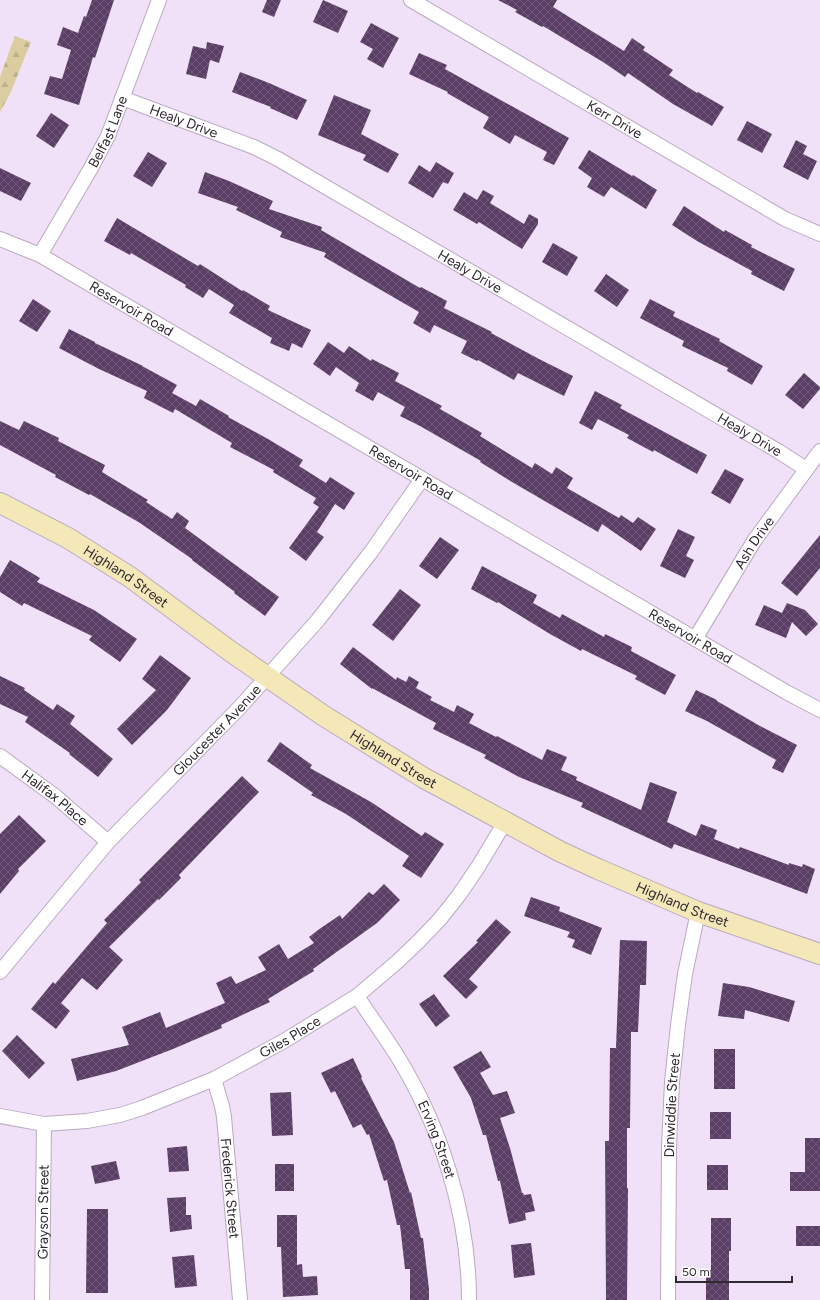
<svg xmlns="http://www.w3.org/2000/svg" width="820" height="1300" font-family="Figtree,sans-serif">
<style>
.forest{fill:url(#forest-firs)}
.building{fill:url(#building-cross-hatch)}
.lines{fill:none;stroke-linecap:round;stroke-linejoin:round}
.street-casing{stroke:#b9aac0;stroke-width:16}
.secondary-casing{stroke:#b9aac0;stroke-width:22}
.street{stroke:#fff;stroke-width:14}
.secondary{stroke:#f4e8b8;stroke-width:20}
.labels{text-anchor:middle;stroke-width:4;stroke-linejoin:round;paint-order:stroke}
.street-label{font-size:14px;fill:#2f2932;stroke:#fff}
</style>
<defs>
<pattern id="forest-firs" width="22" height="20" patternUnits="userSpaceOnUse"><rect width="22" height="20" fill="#dccda0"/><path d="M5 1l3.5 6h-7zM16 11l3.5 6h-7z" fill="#bdb08a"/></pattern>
<pattern id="building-cross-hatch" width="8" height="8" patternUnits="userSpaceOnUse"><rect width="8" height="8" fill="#5a3e65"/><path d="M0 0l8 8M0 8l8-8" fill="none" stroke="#6f5878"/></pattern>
</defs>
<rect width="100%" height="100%" fill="#f1e1f8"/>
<path class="forest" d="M15,36l16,6 -21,52 -10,18v-35z"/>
<g class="building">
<path d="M92,0h22l-19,58 -2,-1 -14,48 -35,-11 6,-18 12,3 9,-29 -14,-5 6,-18 15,6 6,-17 2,1z"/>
<path d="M267,0h14l-7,17 -12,-5z"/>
<path d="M323,0l25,11 -10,22 -25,-11z"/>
<path d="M498,0h59l-4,7 71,44 8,-13 13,9 -2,3 30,20 -4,5 28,18 1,-1 26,15 -12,19 -39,-22 -45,-31 -3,4 -22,-15 -60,-36 -1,1 -27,-15 2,-2z"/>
<path d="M371,23l28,15 -16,30 -16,-9 6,-10 -13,-7z"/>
<path d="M207,42l17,4 -5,17 -9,-3 -4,19 -20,-5 7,-28 13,3z"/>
<path d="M419,53l28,12 -2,4 124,69 -15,27 -11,-5 4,-8 -32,-17 -5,9 -27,-16 6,-11 -42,-24 1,-1 -39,-18z"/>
<path d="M240,72l29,11 38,17 -10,20 -27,-12 1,-1 -39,-15z"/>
<path d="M334,95l37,15 -10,24 38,20 -11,19 -25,-13 3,-5 -48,-20z"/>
<path d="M51,113l18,12 -15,23 -18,-12z"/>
<path d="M747,121l25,13 -10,19 -25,-13z"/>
<path d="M796,140l11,6 -4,8 14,7 -9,19 -25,-13z"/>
<path d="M589,150l43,26 1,-1 24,15 -11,19 -35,-22 -7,10 -17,-10 5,-9 -14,-10z"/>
<path d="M148,152l19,11 -15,24 -19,-11z"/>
<path d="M436,162l18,11 -6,11 -5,-2 -10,16 -25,-15 11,-18 11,7z"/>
<path d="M0,168l31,15 -10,18 -21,-10z"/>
<path d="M205,172l24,9 44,20 -4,8 53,18 -1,3 99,58 1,-1 26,14 -3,7 48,24 -1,1 48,26 34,17 -9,20 -46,-23 -4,7 -36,-20 -1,1 -16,-8 6,-12 -33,-16 -4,8 -17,-10 6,-11 -95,-55 2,-4 -46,-16 2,-5 -46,-22 2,-3 -40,-14z"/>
<path d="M483,190l11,6 -4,7 34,21 5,-10 9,5v5l-16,25 -43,-27 -2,2 -24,-14 11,-18 13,8z"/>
<path d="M684,206l40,26 1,-2 27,15 -1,2 44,22 -11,22 -33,-17 1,-3 -55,-30 -25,-16z"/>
<path d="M117,218l81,48 2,-2 42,27 1,-1 27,16 -2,4 43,20 -9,18 -10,-5 -3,8 -19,-8 2,-5 -43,-25 5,-8 -25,-16 -6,9 -18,-11 1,-2 -55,-32 -1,2 -26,-14z"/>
<path d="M553,243l25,14 -11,19 -25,-14z"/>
<path d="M606,274l23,16 -12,17 -23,-16z"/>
<path d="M33,299l18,12 -14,21 -18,-11z"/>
<path d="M650,299l25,13 -2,4 47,23 -1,2 44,25 -11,19 -25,-14 1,-3 -46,-22 2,-5 -44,-23z"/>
<path d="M69,329l26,13v1l48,23h-1l35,19 -5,8 24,13 4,-7 29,17 -1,1 40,22 35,21 -4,6 27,17 4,-6 25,16 -11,17 -9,-6 -18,28 7,5 -18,24 -17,-13 30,-41 -6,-4 3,-5 -43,-26 1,-2 -44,-23 2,-4 -57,-34 -2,4 -29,-15 3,-7 -48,-22 -40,-21z"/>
<path d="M328,342l16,11 5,-7 22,15 1,-2 27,14 -4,8 47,25 -2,3 42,24 -2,3 52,32 3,-5 17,11 4,-7 17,11 -6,10 52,30 2,-3 12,8 5,-6 18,12 -15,22 -39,-27 -4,8 -86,-50 -32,-20 1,-1 -61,-35 -20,-10 5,-9 -27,-15 -5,9 -18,-10 4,-8 -23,-16 -6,9 -17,-12z"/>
<path d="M804,373l16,14v2l-17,20 -18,-14z"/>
<path d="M595,391l27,14 -2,3 87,47 -10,19 -43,-24 -1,2 -26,-14 2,-3 -31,-16 -6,11 -13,-7z"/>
<path d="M0,421l19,9 5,-9 35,17 -1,3 47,24 -3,7 46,28 -2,2 26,17 5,-7 12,9 -4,7 94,69 -14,19 -31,-23 1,-1 -43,-32v-1l-52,-36 -50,-29 -1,1 -34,-18 1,-2 -56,-30z"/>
<path d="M725,469l19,10 -14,25 -19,-11z"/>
<path d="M678,529l17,8 -9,19 8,4 -9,18 -25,-12z"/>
<path d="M820,535v33l-23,28 -16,-13z"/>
<path d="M440,537l19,13 -22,29 -18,-13z"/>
<path d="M10,560l30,18 -3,4 57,28 43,29 -17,23 -31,-22 3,-4 -68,-33 -2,3 -22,-14v-15z"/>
<path d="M482,566l55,29 -4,8 27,15 2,-4 42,23 1,-3 27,13 -1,4 45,24 -11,20 -30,-16 2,-3 -55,-27 -1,2 -31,-17 -52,-32 -1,1 -26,-14z"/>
<path d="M400,589l21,16 -28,36 -21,-16z"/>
<path d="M787,603l18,7 13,14 -12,12 -14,-14 -6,16 -31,-13 9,-20 18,8z"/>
<path d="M353,647l43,33 1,-3 9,5 3,-6 10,6 -3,6 16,9 -2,3 24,12 3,-7 17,9 -5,9 27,14 1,-1 45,24 5,-11 20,8 -6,13 16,7 -1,3 65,30 9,-28 27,10 -10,30 29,14 5,-12 16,6 -3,9 25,10 1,-2 49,18v-2l13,4 1,-3 12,5 -8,25 -133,-50 -2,5 -91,-42 2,-4 -64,-26 -35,-19 2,-3 -53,-26 3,-6 -64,-35v1l-32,-25z"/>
<path d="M160,655l31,23 -24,32 -35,35 -15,-16 39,-39 -14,-11z"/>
<path d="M0,676l25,12 -1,2 29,20 4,-6 18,12 -5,8 43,35 -15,18 -29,-23 1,-1 -45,-31 3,-5 -28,-13z"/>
<path d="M696,690l21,10v1l43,25 37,19 -14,28 -11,-5 4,-8 -69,-39 -22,-10z"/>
<path d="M280,742l32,23 -2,3 61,34 51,34 3,-4 19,12 -23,34 -19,-12 7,-10 -63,-42 -35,-19 2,-2 -46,-32z"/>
<path d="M242,776l17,16 -80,83 2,3 -22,22 -1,-1 -49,48 14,13 -26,30 -15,-12 -21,25 9,8 -14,18 -25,-20 22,-27 2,2 52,-61 -3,-3 37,-38 -2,-2z"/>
<path d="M19,815l27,26 -28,28 1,2 -19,23v-60z"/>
<path d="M384,884l16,16 -23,23 -64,46 1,2 -46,28 2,3 -49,23 1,3 -49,21 -57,22 -39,10 -6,-22 58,-14 -7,-18 38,-15 6,16 59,-25 -9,-20 15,-7 5,8 30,-14 -8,-13 21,-13 9,15 26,-16 -5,-6 9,-7 22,-15 2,4 27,-27 4,3z"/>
<path d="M531,897l29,10 -1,4 43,17 -11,27 -19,-8 3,-7 -8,-3 3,-5 -46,-16z"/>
<path d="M496,919l15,13 -42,47 9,8 -12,12 -23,-23 35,-34 -2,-1z"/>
<path d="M620,940l27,1 -1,44h-6l-2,47h-7l-1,96h-3v60h1l-1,112h-21l-1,-159h4l1,-93h6z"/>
<path d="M723,983l26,4 46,14 -6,21 -44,-12 -1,9 -26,-3z"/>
<path d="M434,994l16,22 -14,11 -17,-23z"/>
<path d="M17,1035l28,28 -16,16 -27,-28z"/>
<rect x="714" y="1049" width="21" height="40"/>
<path d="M481,1051l10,16 -11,6 13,22 14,-4 8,22 -15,5 10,30 12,45h1l1,2 7,-1 4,17 -10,2 1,7 -17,4 -9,-43h-2l-12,-46h-3l-12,-37 -18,-31z"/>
<path d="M353,1058l9,19 -1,1 33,64 16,51 1,-1 10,46h2l6,51v11h-19v-31h-5l-5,-44h-3l-10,-45 -3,1 -15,-47 -2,1 -6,-11 -8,4 -18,-37 -4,2 -10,-20z"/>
<path d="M291,1092l2,43 -21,1 -2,-43z"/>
<rect x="710" y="1112" width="21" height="27"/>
<path d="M805,1138h15v53h-30v-19h15z"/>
<path d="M187,1146l2,25 -20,1 -2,-24z"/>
<path d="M116,1161l4,18 -25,5 -4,-18z"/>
<rect x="275" y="1164" width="19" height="27"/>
<rect x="707" y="1165" width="21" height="25"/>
<path d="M186,1197v18h5l1,14 -22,3 -3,-34z"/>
<path d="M87,1209h21v84h-22z"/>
<path d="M277,1215h20v50l5,-1 1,13 14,-1 1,19 -35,2 -2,-50h-4z"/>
<path d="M711,1218h20v33h-2v49h-23v-30h5z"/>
<rect x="796" y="1226" width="24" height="20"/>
<path d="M531,1243l4,32 -21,3 -3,-33z"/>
<path d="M194,1255l3,31 -22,2 -3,-31z"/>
</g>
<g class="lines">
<defs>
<g id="street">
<path id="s1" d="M411,0l374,219 35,15"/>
<path id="s2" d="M122,98l132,49 24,12 500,292 28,18"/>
<path id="s3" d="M0,239l40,16 746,437 34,18"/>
<path id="s4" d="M40,255l51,-87 17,-32 51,-136"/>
<path id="s5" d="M695,639l59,-98 66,-90"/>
<path id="s6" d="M0,756l55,40 53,46"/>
<path id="s7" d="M0,972l108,-130 133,-136 77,-86 53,-68 51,-73"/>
<path id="s8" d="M357,996c13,20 27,39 39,58 45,72 73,161 73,246"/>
<path id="s9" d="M214,1079l8,27 2,11 16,183"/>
<path id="s10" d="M0,1116l44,8 43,-3 33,-6 22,-7 72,-29 70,-38 73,-45 40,-34 22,-21 21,-22 19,-24 19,-28 27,-45"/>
<path id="s11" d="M42,1300l2,-176"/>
<path id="s12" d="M668,1300l1,-153 3,-65 6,-57 7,-51 13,-62"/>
</g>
<g id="secondary">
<path id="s13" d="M0,503l68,35 62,39 100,74 94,65 100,62 137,74 37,17 100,43 122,42"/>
</g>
</defs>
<use href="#street" class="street-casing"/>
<use href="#secondary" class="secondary-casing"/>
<use href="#street" class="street"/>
<use href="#secondary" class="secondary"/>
</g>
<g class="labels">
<g class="street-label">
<text dy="5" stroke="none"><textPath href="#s1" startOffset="236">Kerr Drive</textPath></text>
<text dy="5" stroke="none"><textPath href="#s2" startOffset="66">Healy Drive</textPath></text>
<text dy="5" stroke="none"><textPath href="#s4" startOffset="141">Belfast Lane</textPath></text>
<text dy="5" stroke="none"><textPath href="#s2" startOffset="390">Healy Drive</textPath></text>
<text dy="5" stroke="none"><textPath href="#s3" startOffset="149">Reservoir Road</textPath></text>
<text dy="5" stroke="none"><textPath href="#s2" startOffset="714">Healy Drive</textPath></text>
<text dy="5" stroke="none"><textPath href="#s3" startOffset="473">Reservoir Road</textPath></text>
<text dy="5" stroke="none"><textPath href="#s5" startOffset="113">Ash Drive</textPath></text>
<text dy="5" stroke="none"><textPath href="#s13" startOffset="146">Highland Street</textPath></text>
<text dy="5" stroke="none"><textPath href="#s3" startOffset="797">Reservoir Road</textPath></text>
<text dy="5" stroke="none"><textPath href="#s7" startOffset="325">Gloucester Avenue</textPath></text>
<text dy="5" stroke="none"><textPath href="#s13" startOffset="470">Highland Street</textPath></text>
<text dy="5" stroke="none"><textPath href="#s6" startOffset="69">Halifax Place</textPath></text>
<text dy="5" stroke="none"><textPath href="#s13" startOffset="794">Highland Street</textPath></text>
<text dy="5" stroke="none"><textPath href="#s10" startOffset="309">Giles Place</textPath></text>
<text dy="5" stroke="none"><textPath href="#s12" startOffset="195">Dinwiddie Street</textPath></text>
<text dy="5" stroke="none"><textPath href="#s8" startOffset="165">Erving Street</textPath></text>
<text dy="5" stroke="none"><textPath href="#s9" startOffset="111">Frederick Street</textPath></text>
<text dy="5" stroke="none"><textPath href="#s11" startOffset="88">Grayson Street</textPath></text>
</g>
</g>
<path d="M676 1276v6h116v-6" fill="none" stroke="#2f2932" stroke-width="2"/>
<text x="682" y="1276" font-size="12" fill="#2f2932" stroke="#ffffff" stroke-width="3" paint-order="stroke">50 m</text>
</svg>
